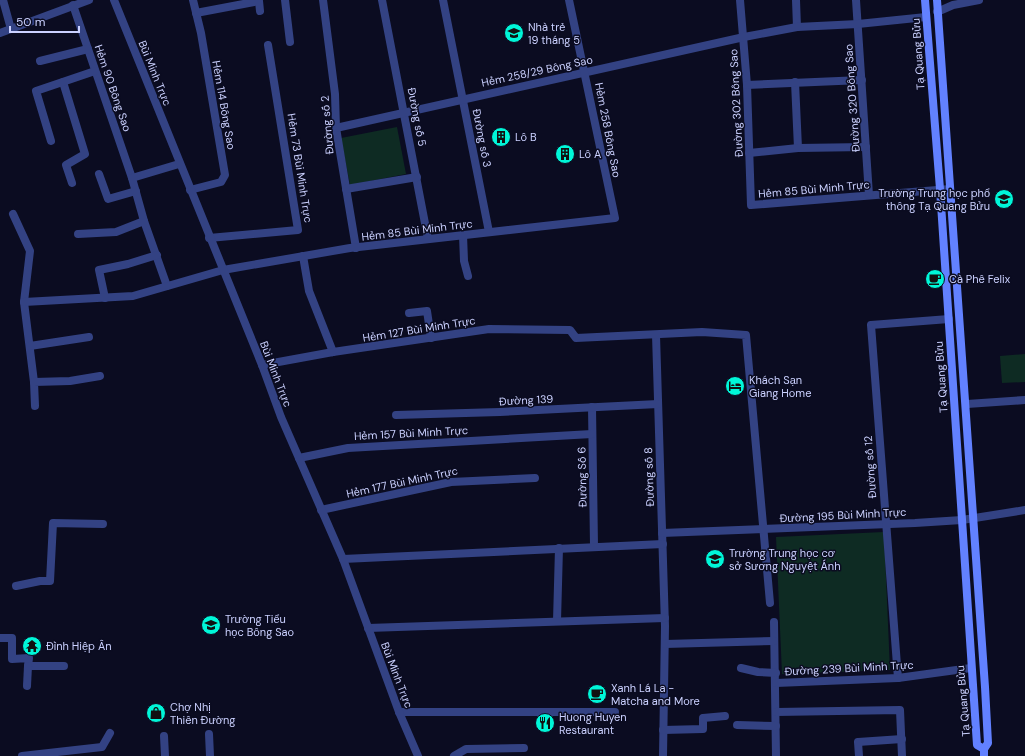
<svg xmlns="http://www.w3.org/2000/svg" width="1025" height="756" font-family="'DM Sans',sans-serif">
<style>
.green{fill:#0e2b23}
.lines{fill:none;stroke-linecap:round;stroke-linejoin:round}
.minor{stroke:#334283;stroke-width:8}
.tertiary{stroke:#334283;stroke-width:8}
.secondary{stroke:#6281ff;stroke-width:8}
.labels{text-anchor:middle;stroke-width:3;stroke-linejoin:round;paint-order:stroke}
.poi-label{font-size:11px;fill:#cbd1ff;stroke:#0b0c21;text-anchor:start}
.street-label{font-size:11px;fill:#cbd1ff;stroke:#0b0c21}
</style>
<rect width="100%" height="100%" fill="#0b0c21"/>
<g class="green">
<path d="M397,127l9,47 -56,11 -9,-47z"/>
<path d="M1025,354v28l-23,1 -2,-27z"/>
<path d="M884,532l6,138 -108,4 -6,-137z"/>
</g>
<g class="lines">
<g class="minor">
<path d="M3,0l8,29"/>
<path d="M285,0l5,42"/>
<path d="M323,0l12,94 1,34 20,120"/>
<path d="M382,0l46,239"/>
<path d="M443,0l46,232"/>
<path d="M740,0l7,85 4,120 199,-16"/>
<path d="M796,0l1,27"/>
<path d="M856,0l13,195"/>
<path d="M73,5l59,173"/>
<path d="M937,12l16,-7 26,-5"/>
<path d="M196,13l63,-12 1,10"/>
<path d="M40,61l48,-12"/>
<path d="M63,82l22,72 -19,11 6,18"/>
<path d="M795,82l3,66"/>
<path d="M747,85l115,-5"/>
<path d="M336,128l408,-91 53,-10 61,-3 68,-7"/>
<path d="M51,141l-15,-50 59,-20"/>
<path d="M749,153l49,-5 68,-1"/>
<path d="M99,174l9,25 28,-8"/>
<path d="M346,189l71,-12"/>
<path d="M190,190l31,-8 4,-7 -24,-142 -8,-33"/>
<path d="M13,214l17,37 -6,51 10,80"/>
<path d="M78,234l38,-2 28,-11"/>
<path d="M463,235l1,26 4,15"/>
<path d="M209,238l89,-8 -30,-185"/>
<path d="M303,256l6,35 24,61"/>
<path d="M167,286l-23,-65 -12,-43 47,-14"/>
<path d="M105,298l-6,-28 29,-6 29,-9"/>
<path d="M24,302l109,-6 90,-26 127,-22 265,-30 -46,-218"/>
<path d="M409,313l18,-2 4,27"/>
<path d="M656,335l9,291 -2,130"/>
<path d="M30,346l59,-9"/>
<path d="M262,365l71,-13 156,-23 81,1 6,8 126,-6 44,3 24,268"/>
<path d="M967,404l58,-4"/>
<path d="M35,406l-1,-24 36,-1 30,-5"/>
<path d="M592,407l2,139"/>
<path d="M396,415l104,-3 158,-8"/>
<path d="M299,458l49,-10 244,-14"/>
<path d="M321,510l130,-28 84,-4"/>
<path d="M662,533l253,-10 47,-3 63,-10"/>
<path d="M343,559l320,-15"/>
<path d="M16,586l24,-5h10l3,-58 50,1"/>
<path d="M557,621l2,-73"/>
<path d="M774,622l2,134"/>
<path d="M368,628l297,-10"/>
<path d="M0,638h12v21l17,-1 -1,8h36"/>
<path d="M665,644l109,-3"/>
<path d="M741,668l17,4 18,1"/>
<path d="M898,678l-27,-353 78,-6"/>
<path d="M776,683l122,-5 73,-10"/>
<path d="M27,686l1,-20"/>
<path d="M399,712h216"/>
<path d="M776,712l124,-2 2,46"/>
<path d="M737,725l39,1"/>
<path d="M663,730l40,-1v-11l22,-2"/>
<path d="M209,734l1,22"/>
<path d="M164,736l1,20"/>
<path d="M22,756l80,-9 8,-14"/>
<path d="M454,756l12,-7 58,-1"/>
<path d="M859,756l-1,-14 44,-3"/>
</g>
<g class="tertiary">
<path d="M114,0l148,365 19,52 62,142 56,153 19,44"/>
<path d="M0,33l89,-33"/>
</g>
<g class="secondary">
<path d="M925,0l15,189 37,556 7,4"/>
<path d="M937,0l48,687 3,56 -4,6v7"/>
</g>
</g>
<defs>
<symbol id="school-disc" viewBox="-11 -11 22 22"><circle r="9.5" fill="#00f6d8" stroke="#0b0c21"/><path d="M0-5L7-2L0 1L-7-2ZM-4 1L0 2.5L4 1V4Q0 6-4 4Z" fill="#111"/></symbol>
<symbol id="building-disc" viewBox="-11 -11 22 22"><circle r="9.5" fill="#00f6d8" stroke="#0b0c21"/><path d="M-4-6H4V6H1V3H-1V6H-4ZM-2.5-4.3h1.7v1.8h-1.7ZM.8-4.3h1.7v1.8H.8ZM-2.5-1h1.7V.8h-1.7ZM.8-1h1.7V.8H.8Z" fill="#111"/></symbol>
<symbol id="cafe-disc" viewBox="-11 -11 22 22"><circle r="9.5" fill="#00f6d8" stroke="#0b0c21"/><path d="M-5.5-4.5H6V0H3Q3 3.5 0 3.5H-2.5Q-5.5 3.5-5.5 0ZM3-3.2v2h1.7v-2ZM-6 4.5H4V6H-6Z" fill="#111"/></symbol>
<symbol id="hotel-disc" viewBox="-11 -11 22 22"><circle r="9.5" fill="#00f6d8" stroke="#0b0c21"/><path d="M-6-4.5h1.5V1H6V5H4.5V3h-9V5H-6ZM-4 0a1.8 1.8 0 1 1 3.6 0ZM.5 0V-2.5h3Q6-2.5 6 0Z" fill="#111"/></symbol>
<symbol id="temple-disc" viewBox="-11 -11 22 22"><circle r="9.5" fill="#00f6d8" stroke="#0b0c21"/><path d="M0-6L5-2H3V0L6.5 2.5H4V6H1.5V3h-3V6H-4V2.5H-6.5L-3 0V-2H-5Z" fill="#111"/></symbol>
<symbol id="shop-disc" viewBox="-11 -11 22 22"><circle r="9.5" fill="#00f6d8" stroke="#0b0c21"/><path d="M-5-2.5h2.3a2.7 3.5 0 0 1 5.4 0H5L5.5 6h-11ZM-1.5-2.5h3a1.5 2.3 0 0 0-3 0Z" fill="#111"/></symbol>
<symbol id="restaurant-disc" viewBox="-11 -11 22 22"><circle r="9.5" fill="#00f6d8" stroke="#0b0c21"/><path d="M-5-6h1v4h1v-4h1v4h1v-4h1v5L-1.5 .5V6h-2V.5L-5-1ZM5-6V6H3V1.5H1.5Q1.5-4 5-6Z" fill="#111"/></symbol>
</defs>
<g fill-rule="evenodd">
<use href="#school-disc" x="503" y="22" width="22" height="22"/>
<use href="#building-disc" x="490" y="126" width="22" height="22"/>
<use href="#building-disc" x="554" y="143" width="22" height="22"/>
<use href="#school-disc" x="993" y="188" width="22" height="22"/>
<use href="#cafe-disc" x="924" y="268" width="22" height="22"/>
<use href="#hotel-disc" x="724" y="375" width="22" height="22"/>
<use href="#school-disc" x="704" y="548" width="22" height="22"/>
<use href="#school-disc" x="200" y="614" width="22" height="22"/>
<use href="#temple-disc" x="21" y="635" width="22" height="22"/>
<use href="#cafe-disc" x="586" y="683" width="22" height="22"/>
<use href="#shop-disc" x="145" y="702" width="22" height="22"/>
<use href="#restaurant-disc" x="534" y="712" width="22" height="22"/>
</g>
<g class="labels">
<g class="poi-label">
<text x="528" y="31">Nhà trẻ<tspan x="528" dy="13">19 tháng 5</tspan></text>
<text x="515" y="141">Lô B</text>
<text x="579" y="158">Lô A</text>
<text x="990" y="197" text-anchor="end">Trường Trung học phổ<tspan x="990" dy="13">thông Tạ Quang Bửu</tspan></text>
<text x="949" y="283">Cà Phê Felix</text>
<text x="749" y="384">Khách Sạn<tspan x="749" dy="13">Giang Home</tspan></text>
<text x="729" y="557">Trường Trung học cơ<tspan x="729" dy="13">sở Sương Nguyệt Ánh</tspan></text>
<text x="225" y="623">Trường Tiểu<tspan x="225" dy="13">học Bông Sao</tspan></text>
<text x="46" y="650">Đình Hiệp Ân</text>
<text x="611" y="692">Xanh Lá La -<tspan x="611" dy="13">Matcha and More</tspan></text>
<text x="170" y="711">Chợ Nhị<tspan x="170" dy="13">Thiên Đường</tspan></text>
<text x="559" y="721">Huong Huyen<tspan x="559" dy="13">Restaurant</tspan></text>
</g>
<g class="street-label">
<text transform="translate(918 54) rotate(-94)" y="4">Tạ Quang Bửu</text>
<text transform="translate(537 71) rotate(-12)" y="4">Hẻm 258/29 Bông Sao</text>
<text transform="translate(155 73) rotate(68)" y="4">Bùi Minh Trực</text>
<text transform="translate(113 88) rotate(71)" y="4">Hẻm 90 Bông Sao</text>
<text transform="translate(852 98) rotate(-94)" y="4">Đường 320 Bông Sao</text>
<text transform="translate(736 103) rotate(-93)" y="4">Đường 302 Bông Sao</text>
<text transform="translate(224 105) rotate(80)" y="4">Hẻm 114 Bông Sao</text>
<text transform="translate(417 117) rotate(79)" y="4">Đường số 5</text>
<text transform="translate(327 125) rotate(-95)" y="4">Đường số 2</text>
<text transform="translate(608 130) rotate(79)" y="4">Hẻm 258 Bông Sao</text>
<text transform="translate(482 138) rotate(79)" y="4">Đường số 3</text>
<text transform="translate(300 168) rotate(81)" y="4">Hẻm 73 Bùi Minh Trực</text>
<text transform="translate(814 189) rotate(-5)" y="4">Hẻm 85 Bùi Minh Trực</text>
<text transform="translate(417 230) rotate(-7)" y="4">Hẻm 85 Bùi Minh Trực</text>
<text transform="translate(419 329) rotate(-9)" y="4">Hẻm 127 Bùi Minh Trực</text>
<text transform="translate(276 374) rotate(69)" y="4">Bùi Minh Trực</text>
<text transform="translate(941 377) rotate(-94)" y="4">Tạ Quang Bửu</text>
<text transform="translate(526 400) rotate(-3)" y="4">Đường 139</text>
<text transform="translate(411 433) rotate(-3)" y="4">Hẻm 157 Bùi Minh Trực</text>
<text transform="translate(870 467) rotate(-94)" y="4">Đường số 12</text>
<text transform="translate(582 477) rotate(-91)" y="4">Đường Số 6</text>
<text transform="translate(649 477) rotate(-92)" y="4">Đường số 8</text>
<text transform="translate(402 482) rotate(-12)" y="4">Hẻm 177 Bùi Minh Trực</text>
<text transform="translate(843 515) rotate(-3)" y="4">Đường 195 Bùi Minh Trực</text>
<text transform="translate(849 668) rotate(-3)" y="4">Đường 239 Bùi Minh Trực</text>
<text transform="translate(397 675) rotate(69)" y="4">Bùi Minh Trực</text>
<text transform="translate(963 701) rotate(-95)" y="4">Tạ Quang Bửu</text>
</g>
</g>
<path d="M10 26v6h69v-6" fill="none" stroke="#cbd1ff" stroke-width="2"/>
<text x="16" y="26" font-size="12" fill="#cbd1ff" stroke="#0b0c21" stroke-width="3" paint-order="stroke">50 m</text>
</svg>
